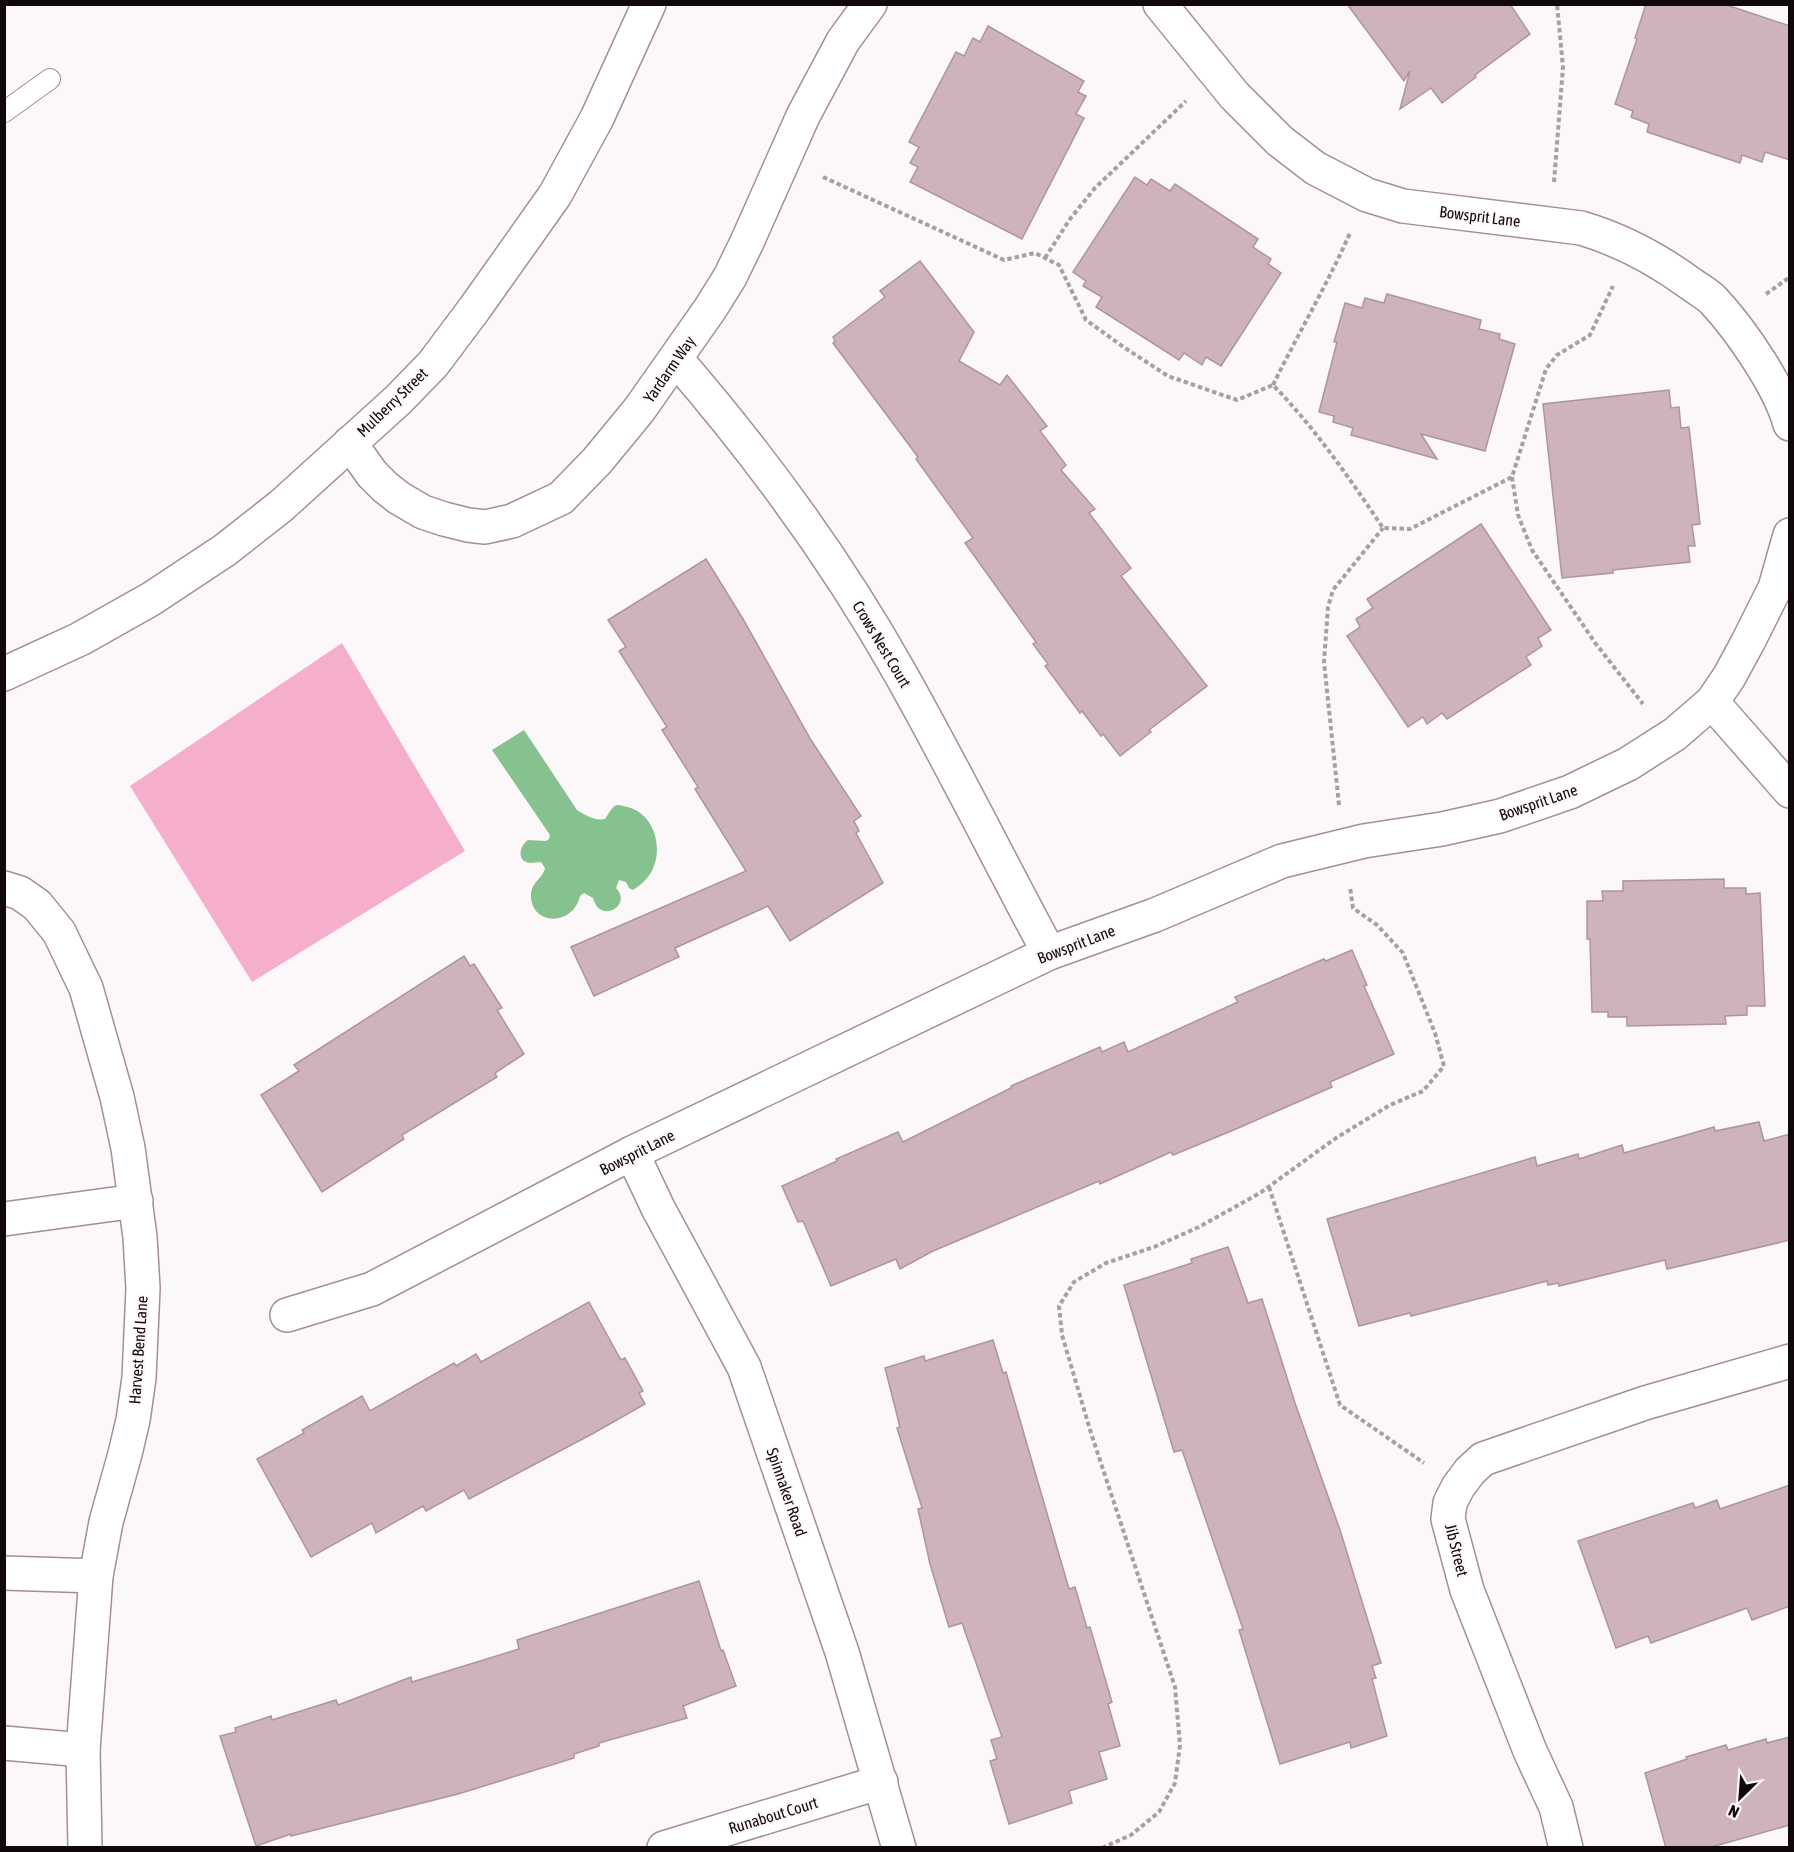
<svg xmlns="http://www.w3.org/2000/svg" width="1794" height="1852" font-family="'Asap Condensed',sans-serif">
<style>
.green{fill:#f6aecd}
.water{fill:#86c28f}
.building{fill:#ceb3be;stroke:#ae949f;stroke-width:1.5}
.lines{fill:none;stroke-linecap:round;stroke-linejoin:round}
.service-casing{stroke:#a68d97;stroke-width:22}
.minor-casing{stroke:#a68d97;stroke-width:36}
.tertiary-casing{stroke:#a68d97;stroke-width:36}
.path{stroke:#a6a0a2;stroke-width:4;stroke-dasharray:4.5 3;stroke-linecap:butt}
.service{stroke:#fff;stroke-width:20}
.minor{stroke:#fff;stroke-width:33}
.tertiary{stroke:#fff;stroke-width:33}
.labels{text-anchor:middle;stroke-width:4.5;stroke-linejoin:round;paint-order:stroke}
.street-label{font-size:16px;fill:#11080c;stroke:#fcf7f9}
</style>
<rect width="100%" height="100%" fill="#fcf7f9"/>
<path class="green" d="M342,643l123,208 -213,131 -122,-196z"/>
<path class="water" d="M524,730l53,80c8,5 17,11 28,9 3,-4 7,-13 12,-14 4,0 10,2 14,3 26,9 34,47 17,69 -4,5 -9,9 -15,13l-4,-2 -3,-6 -7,-2 -3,8c17,17 -16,37 -23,10l-9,-5 -4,3c-7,31 -48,29 -49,1 -1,-15 12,-18 14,-29l-4,-6c-3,0 -7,1 -10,1 -15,-1 -12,-17 -3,-23l18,1 3,-2 1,-4 -58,-85z"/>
<g class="building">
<path d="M1347,4h163l20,30 -55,41 1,2 -34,26 -11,-15 -31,21 10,-38 -6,10z"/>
<path d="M1646,4h78l66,22v134l-25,-8 -3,10 -20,-7 -2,8 -93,-31 2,-8 -18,-7 2,-6 -18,-7 22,-65 -2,-1z"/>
<path d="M988,26l96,55 -6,11 8,4 -10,18 8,4 -62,121 -112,-57 8,-15 -8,-4 9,-16 -10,-5 47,-90 8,4 9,-18 7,4z"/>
<path d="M1135,177l12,8 4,-6 19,12 5,-7 83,55 -5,8 18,12 -3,5 13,9 -60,93 -15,-9 -4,8 -18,-12 -5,7 -83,-53 6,-10 -19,-11 3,-5 -13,-9z"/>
<path d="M920,261l54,71 -15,29 41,24 7,-10 40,51 -7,5 26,34 -5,5 34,39 -6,4 42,55 -10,8 86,110 -58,44 2,2 -31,24 -17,-22 -2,2 -19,-25 -2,2 -35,-47 3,-2 -15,-20 3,-2 -71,-99 8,-5 -57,-79 2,-2 -85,-114 2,-2 -2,-4 52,-40 -5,-6z"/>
<path d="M1387,294l94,26 -2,9 21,5 -1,5 16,5 -30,107 -64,-17 16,25 -86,-24 2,-7 -20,-6 1,-6 -15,-4 18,-70h-3l11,-39 17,5 3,-10 19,5z"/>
<path d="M1669,390l2,18 8,-1 2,21 8,-1 11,97 -8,1 3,21h-7l2,16 -77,8v3l-51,5 -19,-174z"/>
<path d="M1481,524l70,106 -13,8 4,8 -16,11 5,8 -84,54 -5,-6 -15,11 -4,-7 -15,10 -61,-91 13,-9 -4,-8 17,-11 -6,-9z"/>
<path d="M706,559l37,60 68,121 50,76 -7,5 5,10 -3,2 27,50 -93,58 -22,-35 -93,42 4,9 -85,39 -23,-49 175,-76 -51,-82 3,-2 -36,-57 5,-3 -48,-76 7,-4 -18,-27z"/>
<path d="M1724,879v9h22v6l14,-1 5,113h-18v9l-22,1 1,8 -99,2v-9h-19v-5h-16l-2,-73h-3v-38h16l-1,-10h21v-10z"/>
<path d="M1352,950l15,35 -3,1 30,68 -64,28 2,5 -96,42 -63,26 -2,-3 -71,32 -1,-3 -166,70 -33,18 -4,-10 -65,27 -28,-65 -5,1 -16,-36 55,-25 -1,-2 62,-27 5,10 108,-54v-2l89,-39 2,5 22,-10 4,10 110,-50 -3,-5 89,-38 2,2z"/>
<path d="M464,956l6,10 4,-2 28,44 -5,2 27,44 -29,19 2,4 -95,58 2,4 -82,53 -61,-97 38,-24 -5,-6z"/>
<path d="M1759,1122l5,19 26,-7v106l-123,29 -2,-9 -106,26 -1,-3 -10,2 -1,-4 -136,35 -1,-3 -51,13 -32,-107 208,-62 2,9 41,-12 1,5 43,-14 2,8 90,-26 1,4z"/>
<path d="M1228,1247l20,56 14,-4 33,104 45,127 41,133 -9,3 4,12 -4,1 15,57 -36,12 -1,-6 -70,22 -41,-134 4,-1 -61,-179 -8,2 -50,-167 68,-22 -1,-4z"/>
<path d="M589,1302l32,58 4,-2 18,33 -4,2 6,11 -53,30 -123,65 -5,-9 -38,21 -3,-5 -47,27 -4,-10 -61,34 -54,-98 47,-26 -2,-3 60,-34 8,15 84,-48 2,3 20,-12 5,8z"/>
<path d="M993,1340l10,33 3,-1 63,217 6,-2 12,41 3,-1 22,75 -4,2 12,42 -21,6 8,27 -38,12 3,12 -63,21 -19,-63 7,-2 -6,-19 11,-3 -40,-114 -13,4 -19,-63 -12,-55 4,-1 -25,-80 3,-1 -15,-59 39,-12 1,5z"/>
<path d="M1790,1485v121l-38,14 -5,-12 -96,35 -3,-7 -32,12 -38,-107 115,-38 2,5 22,-8 3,9z"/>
<path d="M699,1581l22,70 2,-1 13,36 -53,20 4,12 -88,25v3l-25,8v4l-116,36 -167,42v-2l-35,12 -36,-110 16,-4 -1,-4 36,-12 1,4 64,-20 2,5 73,-28 1,5 107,-33 -2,-9z"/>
<path d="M1790,1737v88l-82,23h-42l-21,-75 42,-14 -1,-2 40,-12 2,5 38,-11 1,4z"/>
</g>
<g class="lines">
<defs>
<path id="service" d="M4,112l46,-33"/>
<g id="minor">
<path d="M1160,4l74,91 46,46 35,27 52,27 36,11 178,22c41,12 76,31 110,56 7,5 16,10 22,16 18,19 33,40 47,62 12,19 24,40 30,62"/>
<path d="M676,359c84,97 161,202 224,314 52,92 99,187 149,280"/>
<path d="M350,443l22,31 13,13 14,11 24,14 21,7 24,6 17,2 27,-6 49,-23 36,-37 42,-51 71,-101 20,-32 17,-35 56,-126 40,-75 27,-37"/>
<path d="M1712,702l78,89"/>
<path d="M4,888l16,5 17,12 22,27 27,56 31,109 11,51 12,89 3,51 -4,90 -6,42 -8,34 -19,68 -10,54 -13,174 2,98"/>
<path d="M632,1153l26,55 86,159 98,285 57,196"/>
<path d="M4,1219l132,-18"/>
<path d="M287,1315l85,-26 260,-136 417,-200 106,-38 127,-54 82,-20 78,-12 58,-13 70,-24 58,-28 47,-30 37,-32 17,-25 19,-35 27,-54 15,-53"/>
<path d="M4,1573l92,3"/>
<path d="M4,1743l79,7"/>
<path d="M664,1848l217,-66"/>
<path d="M1566,1848l-10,-41 -26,-56 -63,-161 -19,-71 2,-16 8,-16 12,-16 13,-12 162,-56 145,-42"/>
</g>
<path id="tertiary" d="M4,674l76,-35 71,-40 74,-49 56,-44 117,-106 35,-36 42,-56 80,-113 42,-77 52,-114"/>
</defs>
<use href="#service" class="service-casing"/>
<use href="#minor" class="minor-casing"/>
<use href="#tertiary" class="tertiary-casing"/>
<g class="path">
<path d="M823,177l181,83 31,-7 24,12 27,55 39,28 43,28 69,24 36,-15c42,43 77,94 110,143l27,1 102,-52 34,-108 11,-14 33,-20 23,-49"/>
<path d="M1554,182l9,-115 -6,-63"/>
<path d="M1045,258l25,-39 25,-31 91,-87"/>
<path d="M1766,294l24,-17"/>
<path d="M1273,385c25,-51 54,-100 77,-152"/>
<path d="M1512,477l6,38 14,35 64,94 47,60"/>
<path d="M1339,805l-15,-143 4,-55 5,-17 50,-62"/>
<path d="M1269,1187l71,218 84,58"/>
<path d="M1102,1848l29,-13 28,-23 16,-29 5,-38 -5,-58 -84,-254 -29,-98 -3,-29 15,-24 32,-19 48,-16 45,-20 61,-34 76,-55 54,-33 33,-14 21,-25 -9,-33 -32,-80 -26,-28 -24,-17 -3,-21"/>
</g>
<use href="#service" class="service"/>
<use href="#minor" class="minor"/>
<use href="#tertiary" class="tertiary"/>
</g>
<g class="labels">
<g class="street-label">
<text transform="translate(1480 216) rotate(7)" y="6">Bowsprit Lane</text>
<text transform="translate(669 369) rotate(-55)" y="6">Yardarm Way</text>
<text transform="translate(392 402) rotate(-44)" y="6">Mulberry Street</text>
<text transform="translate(882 644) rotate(59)" y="6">Crows Nest Court</text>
<text transform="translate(1538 802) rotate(-19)" y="6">Bowsprit Lane</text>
<text transform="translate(1076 944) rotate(-21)" y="6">Bowsprit Lane</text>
<text transform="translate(637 1152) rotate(-27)" y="6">Bowsprit Lane</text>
<text transform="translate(138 1350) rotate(-86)" y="6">Harvest Bend Lane</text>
<text transform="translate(787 1492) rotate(71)" y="6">Spinnaker Road</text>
<text transform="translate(1457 1550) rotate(76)" y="6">Jib Street</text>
<text transform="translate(773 1815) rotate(-17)" y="6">Runabout Court</text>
</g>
</g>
<rect width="1794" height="1852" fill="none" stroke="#11080c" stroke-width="12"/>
<g transform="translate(1740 1798) rotate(205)" stroke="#fcf7f9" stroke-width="4.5" paint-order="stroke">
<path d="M0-4.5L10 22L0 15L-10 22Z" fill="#11080c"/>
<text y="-9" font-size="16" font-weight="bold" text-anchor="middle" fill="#11080c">N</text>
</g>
</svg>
